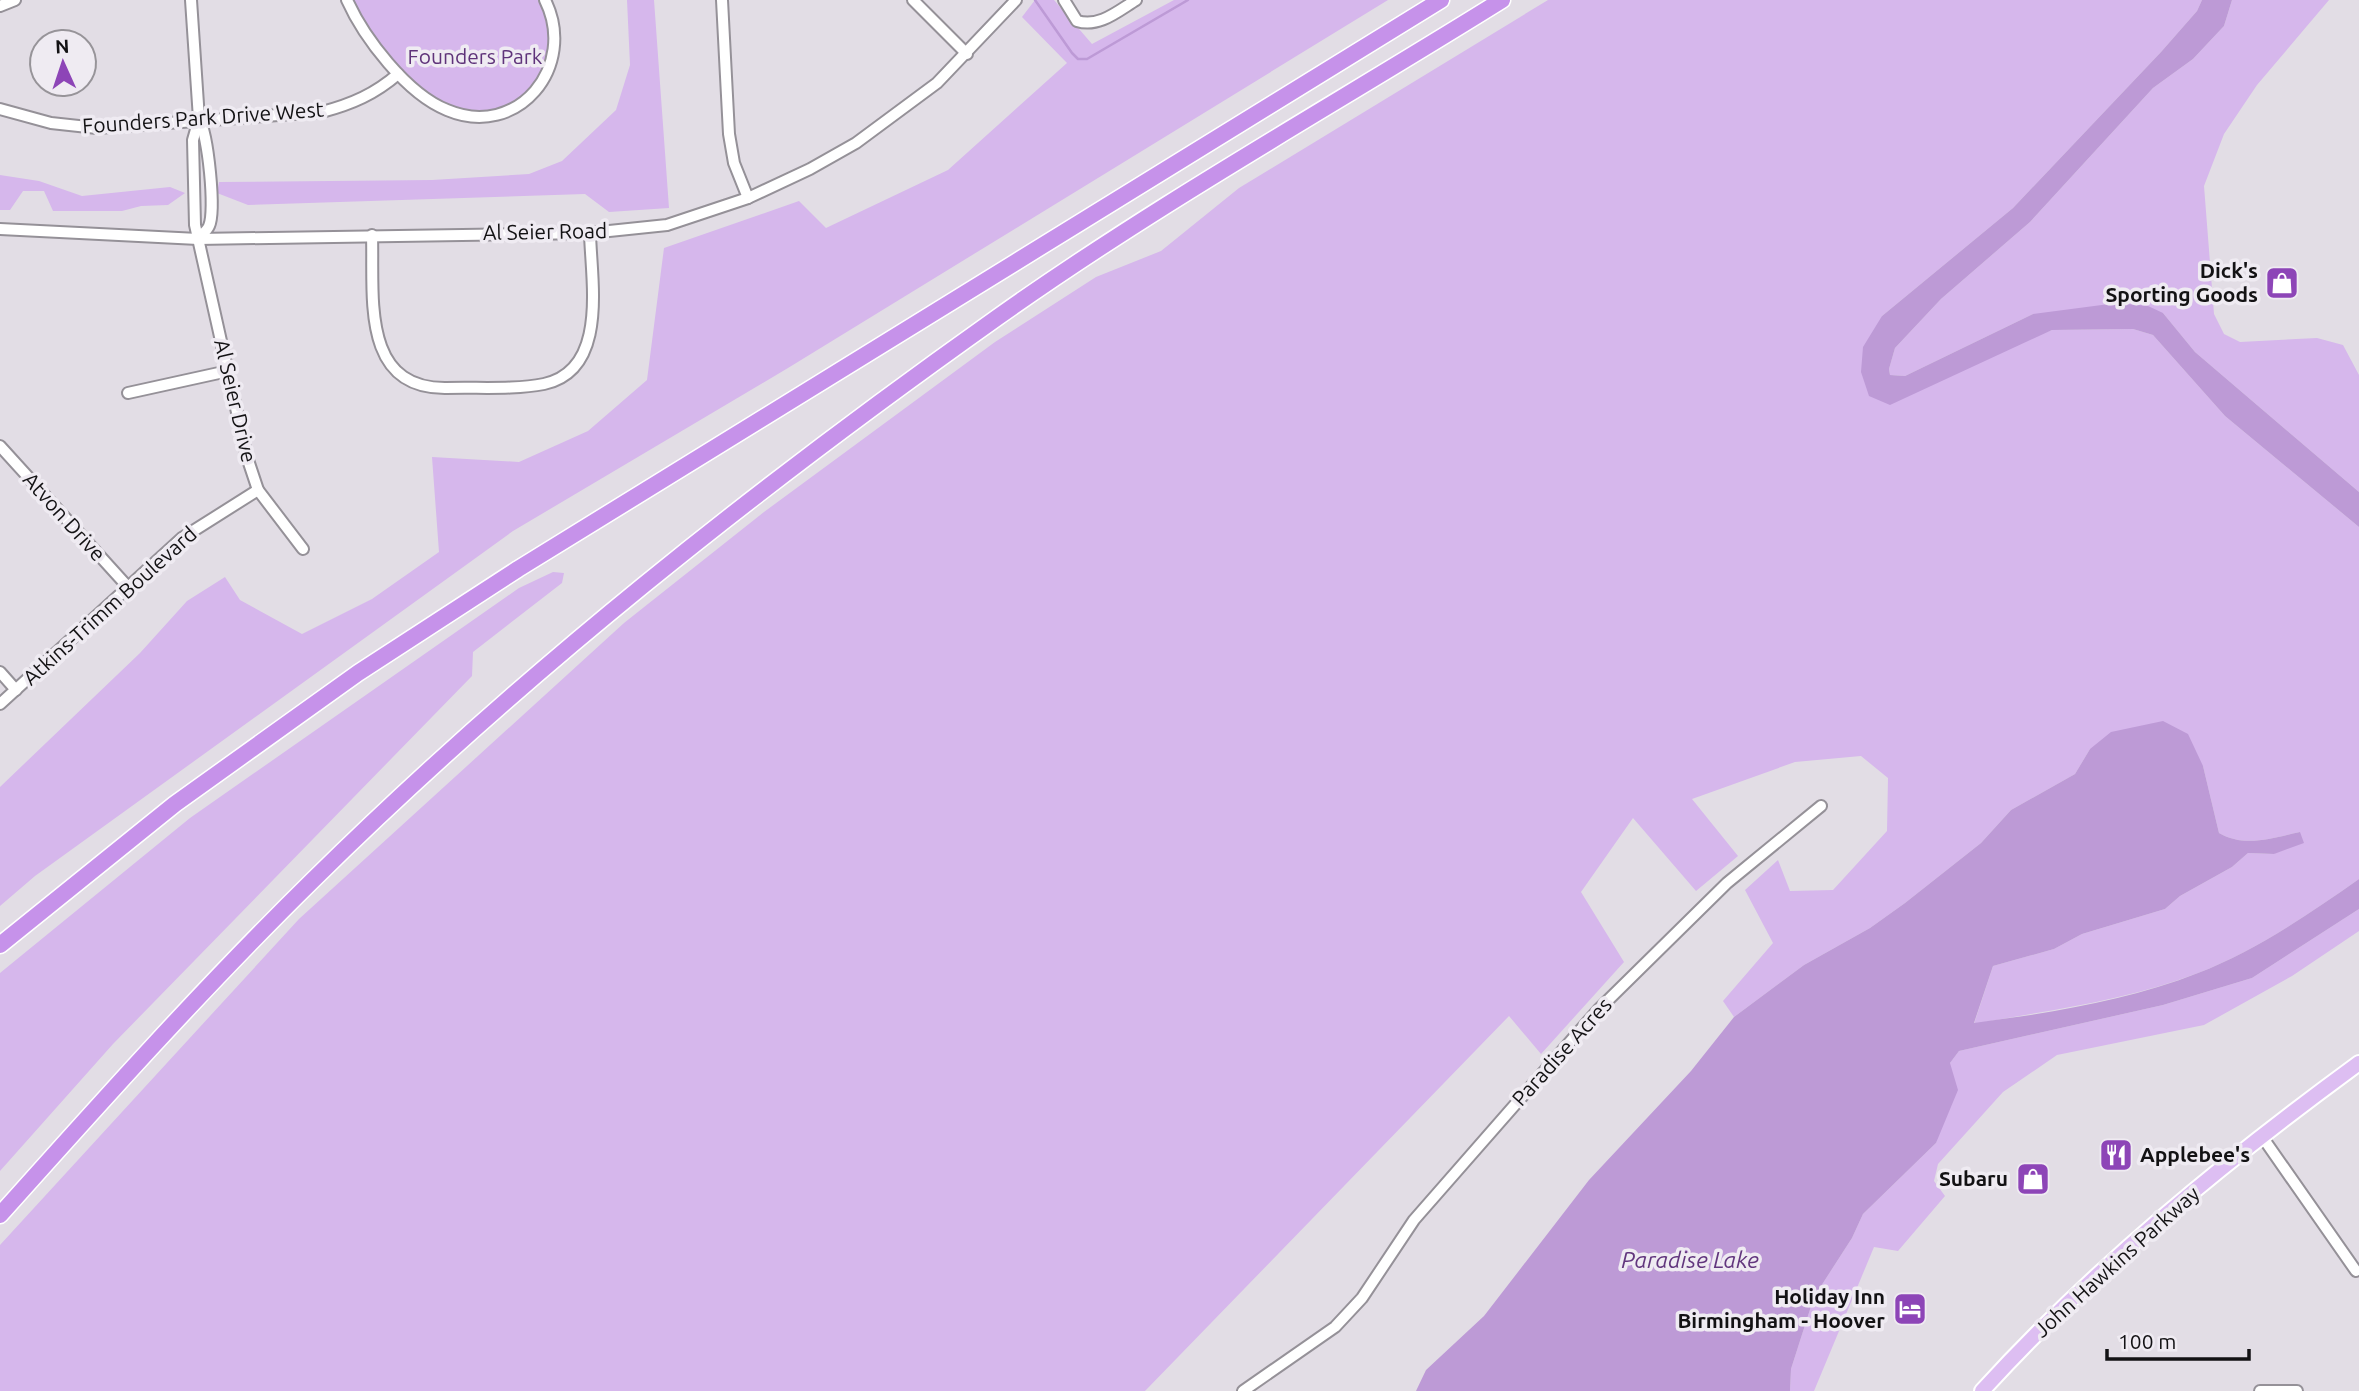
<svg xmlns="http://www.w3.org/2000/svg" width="2359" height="1391" font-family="Ubuntu,sans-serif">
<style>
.green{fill:#d6b7ec}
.water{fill:#bd9ad6}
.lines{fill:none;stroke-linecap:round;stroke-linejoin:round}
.stream{stroke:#bd9ad6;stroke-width:2.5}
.minor-casing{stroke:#959198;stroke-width:14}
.major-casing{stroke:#fff;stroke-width:18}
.highway-casing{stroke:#fff;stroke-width:19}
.minor{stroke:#fff;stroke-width:10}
.major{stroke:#ddbef2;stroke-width:14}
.highway{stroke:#c692ea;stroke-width:16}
.labels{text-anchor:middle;stroke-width:7;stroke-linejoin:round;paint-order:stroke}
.park-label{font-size:21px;fill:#5f337a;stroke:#efebf2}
.street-label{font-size:21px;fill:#131214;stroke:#efebf2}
.poi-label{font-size:21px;font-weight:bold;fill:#131214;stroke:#efebf2;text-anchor:end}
.water-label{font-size:23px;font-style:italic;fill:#62367e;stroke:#efebf2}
</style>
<rect width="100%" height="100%" fill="#e2dde5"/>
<g class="green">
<path d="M350,0h188c42,57 -26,134 -89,109 -46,-18 -74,-69 -99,-109z"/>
<path d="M627,0h27l15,208 -60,4 -24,-18 -337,11 -31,-12 2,-11 213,-2 97,-6 33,-13 54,-51 14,-45z"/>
<path d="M1035,0h19l38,44 82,-44h214l-600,368 -275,163 -478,345 -35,30v-119l140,-134 47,-52 38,-24 15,23 62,34 70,-35 67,-47 -7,-95 87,5 69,-31 59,-51 17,-132 135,-47 27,27 122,-58 119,-107 -45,-46z"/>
<path d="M1548,0h654l-5,11 -36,41 -148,156 -131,108 -13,80 183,-66 81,-1 20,6 72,81 134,111v352c-50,35 -104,72 -161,94 -72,28 -149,37 -224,51l19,-58 61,-17 28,-15 83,-25 15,-13 52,-29 16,-14 26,1 26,-22c-28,6 -55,16 -81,1l-16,-67 -113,-17 -15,25 -64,36 -30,33 -76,60 -35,25 -66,37 -70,52 -11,-16 50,-58 -28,-53 33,-30 12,31 43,-1 54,-59 1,-53 -27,-22 -66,6 -103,37 46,57 -42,35 -63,-73 -52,74 43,70 -83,92 -32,-38 -364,375h-1145v-146l299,-326 325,-296 140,-111 231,-170 101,-65 65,-26 78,-63z"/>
<path d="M2232,0h97l-72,85 -33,49 -20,52 10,128 10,20 16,8 77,-4 26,7 16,30v117l-164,-140 -32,-39 -130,1 -128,62 -15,-1 -1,-6 6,-21 46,-49 89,-77 123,-134 40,-29 31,-33z"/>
<path d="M0,175l39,6 43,15 88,-9 15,6 -17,12 -27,1 -19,5h-69l-9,-20h-21l-13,19h-10z"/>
<path d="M553,572l11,1 -2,10 -89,69 -1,24 -359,368 -113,127v-198l190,-155 329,-230z"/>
<path d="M2359,909v22l-67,45 -88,49 -147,30 -54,37 -65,72 -4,17 11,15 -47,55 -24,-4 -60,144h-24l1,-22 23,-72 38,-59 11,-24 73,-71 14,-80 9,-12 204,-46 89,-27z"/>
</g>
<g class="water">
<path d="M2202,0h30l-8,26 -31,33 -40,29 -123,134 -89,77 -46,49 -6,21 1,6 15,1 128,-62 84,-11 31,3 15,7 32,39 164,140v35l-134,-111 -72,-81 -20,-6 -81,1 -162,75 -21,-9 -8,-24 2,-25 19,-31 131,-108 148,-156 36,-41z"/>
<path d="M2163,721l25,13 15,32 16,67c26,15 53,5 81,-1l4,11 -30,11 -26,-1 -16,14 -52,29 -15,13 -83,25 -28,15 -61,17 -19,57c75,-10 153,-22 224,-50 57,-22 111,-59 161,-94v30l-107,69 -89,27 -204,46 -9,12 8,27 -22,53 -73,71 -11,24 -38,59 -23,72 -1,22h-374l10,-21 58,-54 105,-136 102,-109 43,-54 70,-52 66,-37 35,-25 76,-60 30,-33 64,-36 15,-25 21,-17z"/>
</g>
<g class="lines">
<path class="stream" d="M1035,0l37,53 6,6h9l101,-59"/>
<defs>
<g id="minor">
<path d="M191,0l8,119 -6,21 2,85 52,232 11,33 45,59"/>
<path d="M347,0c17,38 60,94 100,110 71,30 131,-44 98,-110"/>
<path d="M722,0l7,134 5,29 14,35"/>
<path d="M913,0l54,54"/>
<path d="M1064,0l13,21c22,7 41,-10 59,-21"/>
<path d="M0,6l15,-6"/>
<path d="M0,109l51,14 46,5 225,-16c30,-8 53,-18 76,-38"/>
<path d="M0,229l198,10 392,-6 77,-8 81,-27 62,-29 46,-26 81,-60 79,-83"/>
<path d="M372,235c2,60 -12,154 74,153 32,-1 67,2 98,-4 65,-14 47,-104 46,-151"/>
<path d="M198,239c3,-4 9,-8 11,-13 7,-15 -1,-92 -10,-107"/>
<path d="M128,393l100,-22"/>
<path d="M0,446l128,141"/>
<path d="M0,672l16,18"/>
<path d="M0,704l182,-166 76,-48"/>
<path d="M2261,1135l95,136"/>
<path d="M1243,1391l92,-64 27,-29 52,-78 184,-210 129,-127 94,-77"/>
<path d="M2260,1391h37"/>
</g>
<path id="major" d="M1982,1391c112,-123 243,-230 377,-328"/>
<g id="highway">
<path d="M0,945l175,-141 183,-131 160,-104 923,-569"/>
<path d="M0,1215c102,-114 204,-228 313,-335 211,-208 444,-392 685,-563 162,-115 336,-212 504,-317"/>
</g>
</defs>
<use href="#minor" class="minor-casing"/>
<use href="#major" class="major-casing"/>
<use href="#highway" class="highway-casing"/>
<use href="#minor" class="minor"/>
<use href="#major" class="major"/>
<use href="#highway" class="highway"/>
</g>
<defs>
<symbol id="shop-square" viewBox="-11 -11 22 22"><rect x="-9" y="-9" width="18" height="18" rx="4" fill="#8d45b7" stroke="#efebf2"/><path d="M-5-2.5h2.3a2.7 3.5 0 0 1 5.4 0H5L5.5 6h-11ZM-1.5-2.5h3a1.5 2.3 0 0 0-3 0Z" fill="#fff"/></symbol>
<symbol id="restaurant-square" viewBox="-11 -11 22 22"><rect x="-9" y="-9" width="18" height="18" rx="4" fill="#8d45b7" stroke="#efebf2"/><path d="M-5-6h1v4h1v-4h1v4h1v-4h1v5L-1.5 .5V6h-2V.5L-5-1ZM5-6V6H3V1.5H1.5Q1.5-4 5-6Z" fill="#fff"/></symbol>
<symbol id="hotel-square" viewBox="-11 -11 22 22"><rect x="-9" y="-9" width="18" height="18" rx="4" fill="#8d45b7" stroke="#efebf2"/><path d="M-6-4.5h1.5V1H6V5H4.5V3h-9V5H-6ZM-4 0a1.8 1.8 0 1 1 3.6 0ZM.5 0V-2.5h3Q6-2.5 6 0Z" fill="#fff"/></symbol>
</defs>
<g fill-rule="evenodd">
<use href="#shop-square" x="2263" y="264" width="38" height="38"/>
<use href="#restaurant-square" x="2097" y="1136" width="38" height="38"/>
<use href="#shop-square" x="2014" y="1160" width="38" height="38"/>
<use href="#hotel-square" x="1891" y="1290" width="38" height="38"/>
</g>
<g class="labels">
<g class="park-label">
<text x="475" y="64">Founders Park</text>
</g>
<g class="street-label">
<text transform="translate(203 118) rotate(-4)" y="7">Founders Park Drive West</text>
<text transform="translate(545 232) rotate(-1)" y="7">Al Seier Road</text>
<text transform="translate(235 401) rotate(77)" y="7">Al Seier Drive</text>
<text transform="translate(64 517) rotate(48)" y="7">Atvon Drive</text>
<text transform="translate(110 606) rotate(-42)" y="7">Atkins-Trimm Boulevard</text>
<text transform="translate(1562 1052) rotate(-48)" y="7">Paradise Acres</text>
<text transform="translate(2117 1262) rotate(-42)" y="7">John Hawkins Parkway</text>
</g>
<g class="poi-label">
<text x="2258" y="278">Dick's<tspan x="2258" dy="24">Sporting Goods</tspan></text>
<text x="2140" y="1162" text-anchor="start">Applebee's</text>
<text x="2008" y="1186">Subaru</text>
<text x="1885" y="1304">Holiday Inn<tspan x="1885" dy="24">Birmingham - Hoover</tspan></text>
</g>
<g class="water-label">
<text x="1690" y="1268">Paradise Lake</text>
</g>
</g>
<g transform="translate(63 63) rotate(357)"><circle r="33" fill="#efebf2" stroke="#979499" stroke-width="2"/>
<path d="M0-5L12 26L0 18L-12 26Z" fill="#8d45b7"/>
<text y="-10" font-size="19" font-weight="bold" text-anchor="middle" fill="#131214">N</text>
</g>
<path d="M2107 1349v10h142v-10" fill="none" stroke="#131214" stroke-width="3.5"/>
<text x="2118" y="1349" font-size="21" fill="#131214" stroke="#efebf2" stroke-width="5" paint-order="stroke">100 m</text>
</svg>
